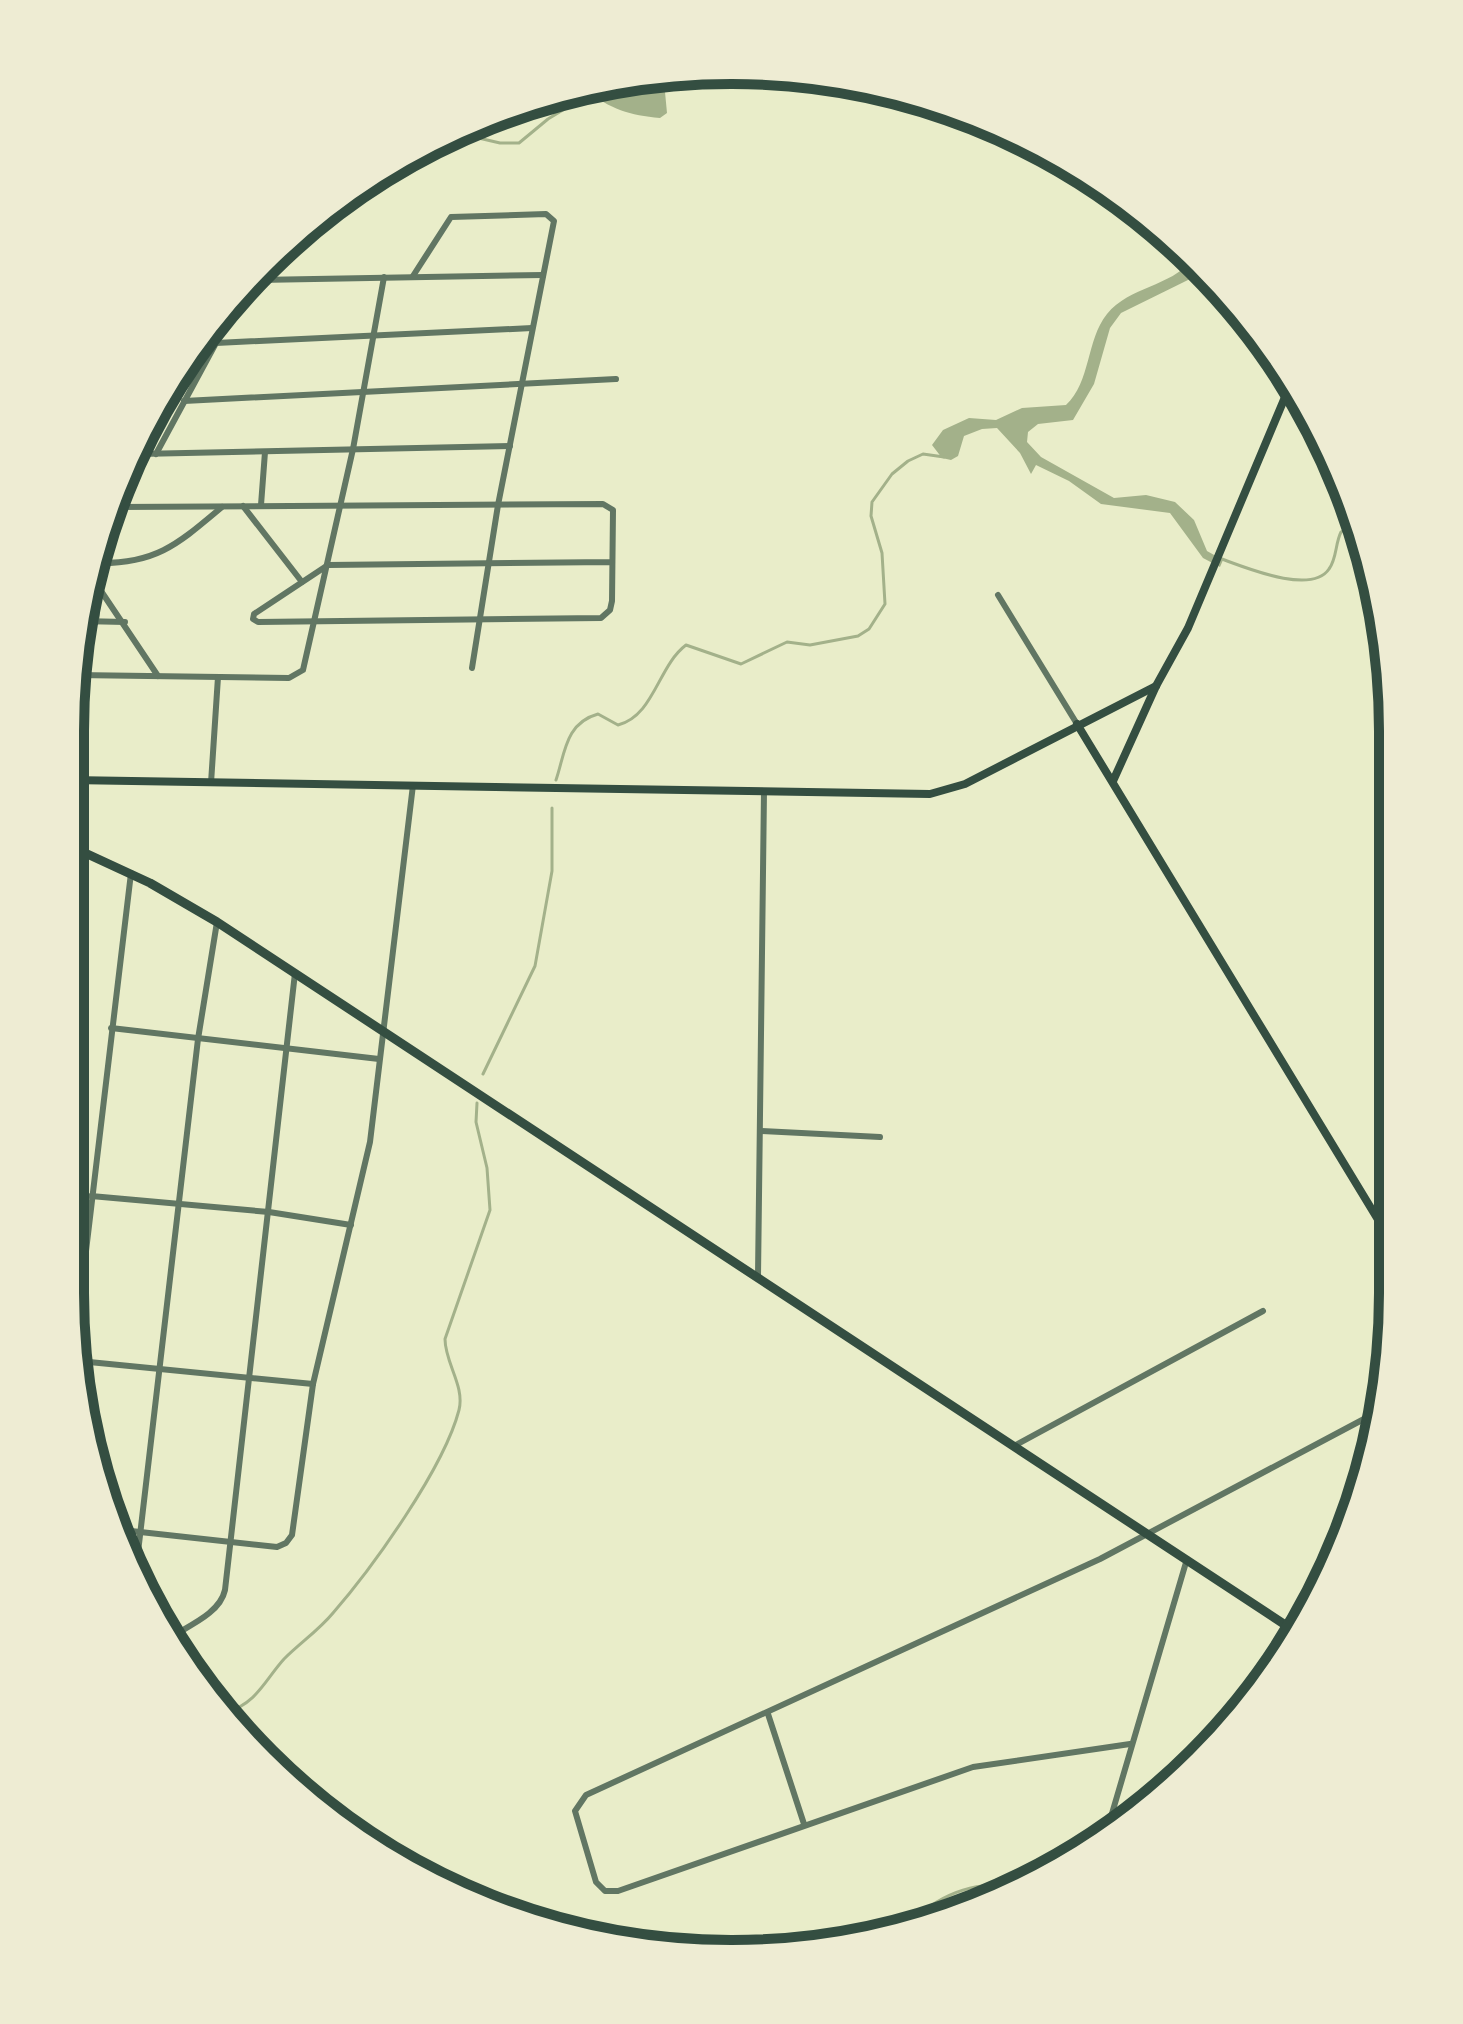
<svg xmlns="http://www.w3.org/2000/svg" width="1463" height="2024" font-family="'Public Sans',sans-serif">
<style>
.water{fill:#a3b18a}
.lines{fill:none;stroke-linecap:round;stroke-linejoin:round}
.stream{stroke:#a3b18a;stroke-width:3}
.minor{stroke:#617663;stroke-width:6}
.secondary{stroke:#344e41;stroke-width:8}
.primary{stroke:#344e41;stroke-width:9}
.rim{fill:none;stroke:#344e41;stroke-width:10}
</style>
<rect width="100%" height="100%" fill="#e9edc9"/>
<g class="water">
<path d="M682,74l-17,18 2,21 -7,5c-30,-3 -50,-8 -74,-29l60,-13z"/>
<path d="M1192,260l8,8 -10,11 -69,34 -11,15 -16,56 -21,36 -35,4 -10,8 -1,10 14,15 73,41 32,-3 29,7 19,18 13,31 16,9 -3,7 -17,-9 -33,-45 -69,-9 -32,-23 -33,-16 -5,9 -11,-21 -23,-25 -15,1 -18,7 -6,20 -7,4 -9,-2 -10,-13 11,-15 26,-12 27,2 26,-12 44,-3c25,-23 20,-65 41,-91 23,-28 63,-27 85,-54z"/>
</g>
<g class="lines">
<g class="stream">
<path d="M457,133l43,10h19l29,-24 43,-26"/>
<path d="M1219,558c23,8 92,38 110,11 8,-11 6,-25 12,-37l14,-8"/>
<path d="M556,780c9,-26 9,-57 42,-66l20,11c36,-9 40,-59 68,-80l55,19 46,-22 23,3 48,-9 11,-7 16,-25 -3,-51 -11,-37 1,-14 20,-28 16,-13 15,-7 21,3"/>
<path d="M483,1074l52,-108 17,-95v-63"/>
<path d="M227,1712c30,-9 38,-32 57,-53 16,-16 35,-29 49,-46 40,-46 111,-145 126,-203 6,-24 -14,-47 -14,-71l45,-129 -3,-42 -11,-46 1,-19"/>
<path d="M913,1923c15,-23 68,-47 93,-33"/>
</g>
<g class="minor">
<path d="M413,276l38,-59 95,-3 8,7 -56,284 -26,163"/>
<path d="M258,280l285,-5"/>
<path d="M216,343l316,-15"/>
<path d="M184,401l432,-22"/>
<path d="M139,454l371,-8"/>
<path d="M156,454l80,-148"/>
<path d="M261,505l4,-53"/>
<path d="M243,506l59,76"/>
<path d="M118,507l485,-3 10,6 -1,91 -2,9 -9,8 -343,4 -5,-3 1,-5 74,-49 284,-3"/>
<path d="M98,563c59,1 81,-20 124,-56"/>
<path d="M99,588l59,88"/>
<path d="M998,595l79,129"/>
<path d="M81,621l44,1"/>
<path d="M96,622l5,-59"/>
<path d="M76,675l213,3 14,-8 50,-221 31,-172"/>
<path d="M211,783l7,-106"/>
<path d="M111,1028l268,31"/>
<path d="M760,1131l120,6"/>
<path d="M91,1196l178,16 82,13"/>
<path d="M758,1276l6,-485"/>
<path d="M76,1335l55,-462"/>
<path d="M79,1361l234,23"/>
<path d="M1014,1446l249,-135"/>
<path d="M122,1530l155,17 9,-4 6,-8 21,-151 57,-242 43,-357"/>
<path d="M137,1561l61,-522 19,-117"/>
<path d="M171,1637c19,-12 49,-24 54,-47l70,-617"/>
<path d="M768,1714l36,110"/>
<path d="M1130,1744l-157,23 -355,124h-13l-9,-9 -21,-71 11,-16 514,-236 279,-148"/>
<path d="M1108,1827l79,-268"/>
</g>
<g class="secondary">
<path d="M1077,724l314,517"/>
<path d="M70,780l860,14 35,-10 191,-98"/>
<path d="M1113,781l43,-95 32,-58 100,-238"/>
</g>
<path class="primary" d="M70,846l80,37 67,39 1079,710"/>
</g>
<path d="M0 0H1463V2024H0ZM731 84H732A647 647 0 0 1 1379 731V1293A647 647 0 0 1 732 1940H731A647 647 0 0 1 84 1293V731A647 647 0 0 1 731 84Z" fill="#eeecd3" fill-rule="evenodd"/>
<path class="rim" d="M731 84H732A647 647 0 0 1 1379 731V1293A647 647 0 0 1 732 1940H731A647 647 0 0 1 84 1293V731A647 647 0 0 1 731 84Z"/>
</svg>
